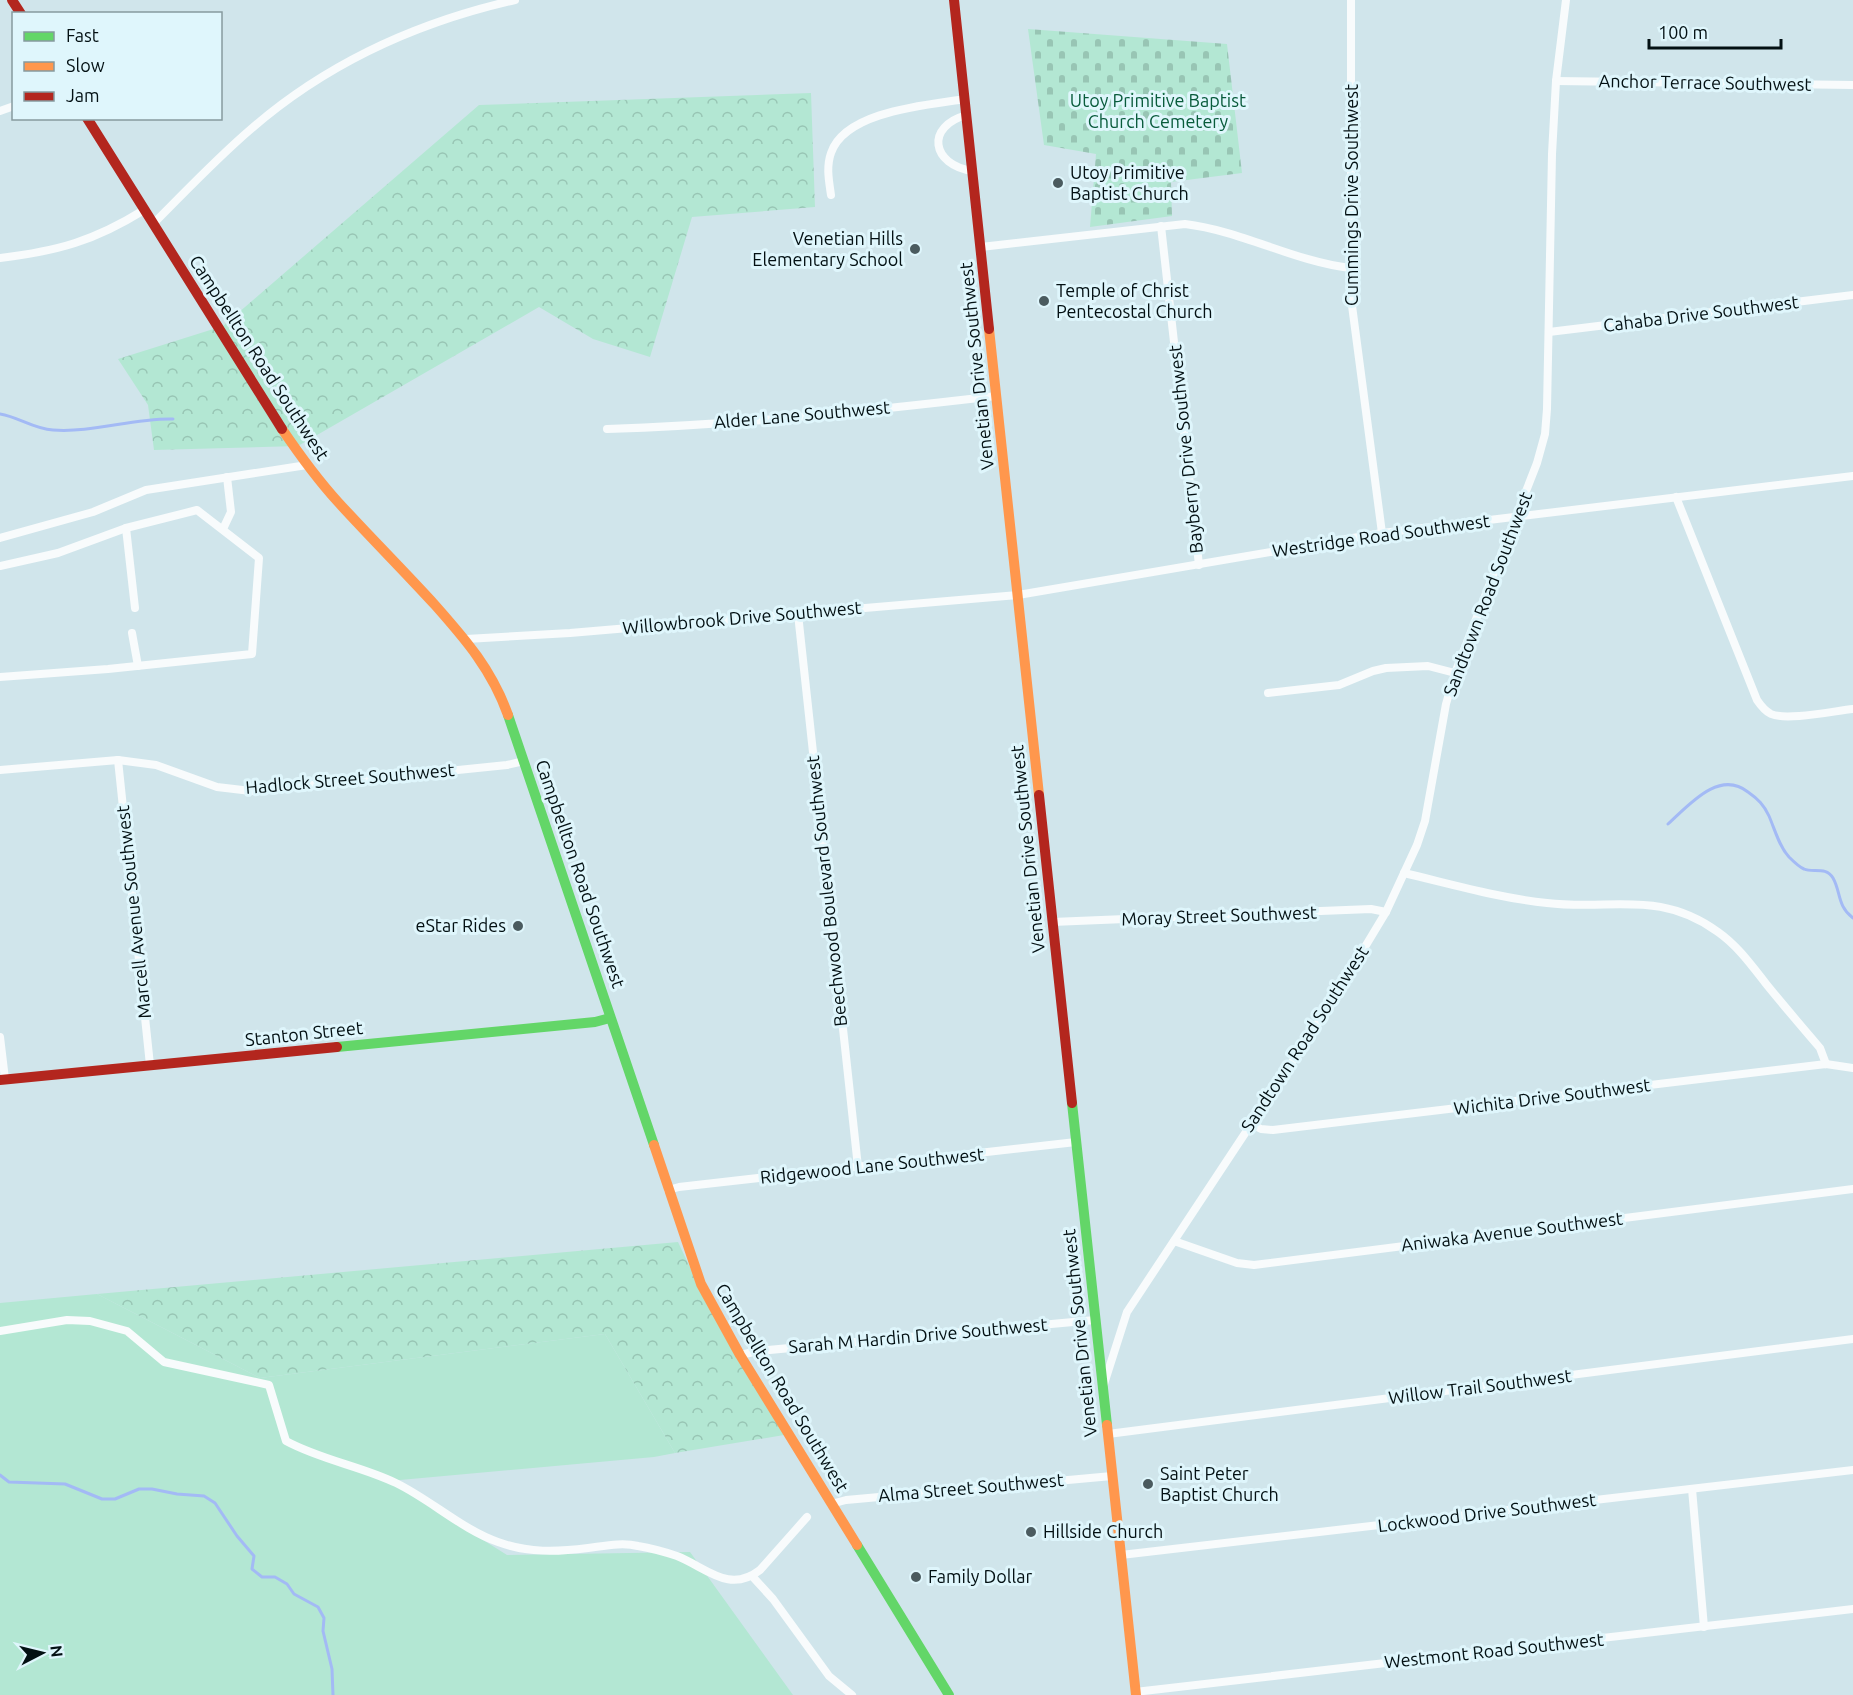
<svg xmlns="http://www.w3.org/2000/svg" width="1853" height="1695" font-family="Ubuntu,sans-serif">
<style>
.grass{fill:#b3e7d3}
.forest{fill:url(#forest-crowns)}
.cemetery{fill:url(#cemetery-stones)}
.lines{fill:none;stroke-linecap:round;stroke-linejoin:round}
.stream{stroke:#a3baf5;stroke-width:3}
.street{stroke:#f8fbfc;stroke-width:8}
.fast{stroke:#63d668;stroke-width:10}
.slow{stroke:#ff974d;stroke-width:10}
.jam{stroke:#b3261e;stroke-width:10}
.poi-dot{fill:#4b5b5f;stroke:#dff6fc;stroke-width:2}
.labels{text-anchor:middle;stroke-width:6;stroke-linejoin:round;paint-order:stroke}
.street-label{font-size:18px;fill:#031013;stroke:#dff6fc}
.park-label{font-size:18px;fill:#085b3b;stroke:#dff6fc}
.poi-label{font-size:18px;fill:#031013;stroke:#dff6fc;text-anchor:start}
</style>
<defs>
<pattern id="forest-crowns" width="20" height="18" patternUnits="userSpaceOnUse" patternTransform="scale(1.5)"><rect width="20" height="18" fill="#b3e7d3"/><path d="M2 6a3 3 0 1 1 6 0M12 15a3 3 0 1 1 6 0" fill="none" stroke="#98c5b4"/></pattern>
<pattern id="cemetery-stones" width="16" height="16" patternUnits="userSpaceOnUse" patternTransform="scale(1.5)"><rect width="16" height="16" fill="#b3e7d3"/><path d="M2 7V4a2 2 0 0 1 4 0v3zM10 15v-3a2 2 0 0 1 4 0v3z" fill="#98c5b4"/></pattern>
</defs>
<rect width="100%" height="100%" fill="#d0e5eb"/>
<path class="grass" d="M97,1294l163,84 345,-44 70,119 -21,4 -265,24 118,74 183,-3 103,143h-793v-392z"/>
<g class="forest">
<path d="M811,93l4,114 -123,10 -42,140 -57,-18 -54,-32 -241,139 -144,4 -6,-45 -30,-46 105,-33 256,-221z"/>
<path d="M678,1242l29,61 83,131 -115,19 -70,-119 -345,44 -163,-84z"/>
</g>
<path class="cemetery" d="M1028,29l199,15 15,129 -71,9 1,34 -82,11 6,-73 -52,-9z"/>
<g class="lines">
<g class="stream">
<path d="M0,414c19,3 33,15 53,16 40,3 79,-12 120,-11"/>
<path d="M1668,824c21,-19 51,-55 80,-32 10,7 16,13 21,24 6,14 10,30 20,41 4,4 10,10 15,12 9,4 22,-3 29,9 8,14 4,28 20,40"/>
<path d="M0,1475l9,7 56,2 37,15h13l24,-10h13l25,5 27,2 11,7 22,33 17,20 -2,13 10,8h13l12,7 7,10 24,13 6,11 -1,13 9,38 1,26"/>
</g>
<g class="street">
<path d="M1351,0v298l31,235"/>
<path d="M1556,81l297,4"/>
<path d="M0,111l14,-5"/>
<path d="M967,115c-42,11 -36,50 6,56"/>
<path d="M831,195c-2,-14 -5,-28 0,-42 14,-42 96,-48 134,-54"/>
<path d="M153,224c32,-32 64,-66 98,-95 76,-66 167,-107 264,-129"/>
<path d="M1161,226l38,339"/>
<path d="M981,247l204,-23c57,7 108,37 165,44"/>
<path d="M0,258c58,-7 94,-17 144,-48"/>
<path d="M1549,332l304,-37"/>
<path d="M607,429c130,-4 260,-18 389,-33"/>
<path d="M1676,497l81,203c4,6 8,11 14,14 15,7 63,-3 82,-5"/>
<path d="M126,528l9,80"/>
<path d="M223,529l8,-17 -4,-35"/>
<path d="M0,538l93,-26 53,-22 161,-25"/>
<path d="M0,566l58,-13 68,-25 71,-18 62,48 -7,96 -144,15 -108,8"/>
<path d="M798,614l60,553"/>
<path d="M132,633l6,33"/>
<path d="M466,639l104,-6 448,-38 364,-62 471,-57"/>
<path d="M1268,693l71,-8 34,-14 13,-3 42,-2 27,7"/>
<path d="M118,760l32,305"/>
<path d="M0,770l118,-10 38,5 61,22 34,4 256,-26 17,-4"/>
<path d="M1404,873c47,11 95,25 143,30 64,8 112,-14 171,29 20,14 34,34 49,53 17,21 35,42 53,63l6,16"/>
<path d="M1052,922l319,-13 15,3"/>
<path d="M0,1037l5,42"/>
<path d="M1251,1124l10,5 12,1 553,-66 27,4"/>
<path d="M668,1190l11,-3 397,-45"/>
<path d="M1174,1241l63,22 17,2 599,-76"/>
<path d="M0,1331l67,-11 23,1 37,10 37,31 105,23 17,56c35,19 75,25 110,42 35,17 67,47 102,59 30,11 59,10 90,6 16,-2 34,-6 50,-2 12,2 27,6 39,10 30,12 52,38 83,14l47,-53"/>
<path d="M740,1355l18,-4 337,-31"/>
<path d="M1104,1384l23,-72 206,-312 53,-88 31,-67 8,-24 21,-117 9,-31 82,-210 8,-29 2,-25 5,-255 4,-73 10,-81"/>
<path d="M1108,1434l745,-95"/>
<path d="M1692,1489l12,138"/>
<path d="M831,1504l15,-4 266,-24"/>
<path d="M1121,1555l732,-85"/>
<path d="M752,1576l21,23 56,77 23,19"/>
<path d="M1135,1692l718,-83"/>
</g>
<g class="fast">
<path d="M508,715l146,430"/>
<path d="M337,1047l258,-25 15,-4"/>
<path d="M1072,1103l35,322"/>
<path d="M857,1545l92,150"/>
</g>
<g class="slow">
<path d="M989,329l50,466"/>
<path d="M282,429c17,25 35,50 56,73 32,35 65,68 97,103 31,35 57,65 73,110"/>
<path d="M654,1145l47,139 39,71 117,190"/>
<path d="M1107,1425l29,270"/>
</g>
<g class="jam">
<path d="M12,0l9,14"/>
<path d="M954,0l35,329"/>
<path d="M87,118l195,311"/>
<path d="M1039,795l33,308"/>
<path d="M0,1080l337,-33"/>
</g>
</g>
<g class="poi-dot">
<circle cx="1058" cy="183" r="6"/>
<circle cx="915" cy="249" r="6"/>
<circle cx="1044" cy="301" r="6"/>
<circle cx="518" cy="926" r="6"/>
<circle cx="1148" cy="1484" r="6"/>
<circle cx="1031" cy="1532" r="6"/>
<circle cx="916" cy="1577" r="6"/>
</g>
<g class="labels">
<g class="street-label">
<text transform="translate(1705 83) rotate(1)" y="6">Anchor Terrace Southwest</text>
<text transform="translate(1352 195) rotate(-90)" y="6">Cummings Drive Southwest</text>
<text transform="translate(1701 314) rotate(-7)" y="6">Cahaba Drive Southwest</text>
<text transform="translate(259 358) rotate(57)" y="6">Campbellton Road Southwest</text>
<text transform="translate(977 366) rotate(-96)" y="6">Venetian Drive Southwest</text>
<text transform="translate(802 415) rotate(-5)" y="6">Alder Lane Southwest</text>
<text transform="translate(1186 449) rotate(-96)" y="6">Bayberry Drive Southwest</text>
<text transform="translate(1381 536) rotate(-8)" y="6">Westridge Road Southwest</text>
<text transform="translate(1488 594) rotate(-69)" y="6">Sandtown Road Southwest</text>
<text transform="translate(742 618) rotate(-5)" y="6">Willowbrook Drive Southwest</text>
<text transform="translate(350 779) rotate(-5)" y="6">Hadlock Street Southwest</text>
<text transform="translate(1028 849) rotate(-96)" y="6">Venetian Drive Southwest</text>
<text transform="translate(580 874) rotate(71)" y="6">Campbellton Road Southwest</text>
<text transform="translate(827 891) rotate(-96)" y="6">Beechwood Boulevard Southwest</text>
<text transform="translate(134 912) rotate(-96)" y="6">Marcell Avenue Southwest</text>
<text transform="translate(1219 916) rotate(-2)" y="6">Moray Street Southwest</text>
<text transform="translate(304 1034) rotate(-6)" y="6">Stanton Street</text>
<text transform="translate(1305 1039) rotate(-57)" y="6">Sandtown Road Southwest</text>
<text transform="translate(1552 1097) rotate(-7)" y="6">Wichita Drive Southwest</text>
<text transform="translate(872 1166) rotate(-6)" y="6">Ridgewood Lane Southwest</text>
<text transform="translate(1512 1232) rotate(-7)" y="6">Aniwaka Avenue Southwest</text>
<text transform="translate(1080 1333) rotate(-96)" y="6">Venetian Drive Southwest</text>
<text transform="translate(918 1336) rotate(-5)" y="6">Sarah M Hardin Drive Southwest</text>
<text transform="translate(1480 1387) rotate(-7)" y="6">Willow Trail Southwest</text>
<text transform="translate(782 1388) rotate(59)" y="6">Campbellton Road Southwest</text>
<text transform="translate(971 1488) rotate(-5)" y="6">Alma Street Southwest</text>
<text transform="translate(1487 1513) rotate(-7)" y="6">Lockwood Drive Southwest</text>
<text transform="translate(1494 1651) rotate(-6)" y="6">Westmont Road Southwest</text>
</g>
<g class="park-label">
<text x="1158" y="107">Utoy Primitive Baptist<tspan x="1158" dy="21">Church Cemetery</tspan></text>
</g>
<g class="poi-label">
<text x="1070" y="179">Utoy Primitive<tspan x="1070" dy="21">Baptist Church</tspan></text>
<text x="903" y="245" text-anchor="end">Venetian Hills<tspan x="903" dy="21">Elementary School</tspan></text>
<text x="1056" y="297">Temple of Christ<tspan x="1056" dy="21">Pentecostal Church</tspan></text>
<text x="506" y="932" text-anchor="end">eStar Rides</text>
<text x="1160" y="1480">Saint Peter<tspan x="1160" dy="21">Baptist Church</tspan></text>
<text x="1043" y="1538">Hillside Church</text>
<text x="928" y="1583">Family Dollar</text>
</g>
</g>
<rect x="12" y="12" width="210" height="108" fill="#dff6fc" stroke="#879a9f" stroke-width="1.5"/>
<rect x="24" y="32" width="30" height="9" fill="#63d668" stroke="#879a9f" stroke-width="1.5"/>
<text x="66" y="42" font-size="18" fill="#031013">Fast</text>
<rect x="24" y="62" width="30" height="9" fill="#ff974d" stroke="#879a9f" stroke-width="1.5"/>
<text x="66" y="72" font-size="18" fill="#031013">Slow</text>
<rect x="24" y="92" width="30" height="9" fill="#b3261e" stroke="#879a9f" stroke-width="1.5"/>
<text x="66" y="102" font-size="18" fill="#031013">Jam</text>
<g transform="translate(42 1653) rotate(83)" stroke="#dff6fc" stroke-width="4.5" paint-order="stroke">
<path d="M0-4.5L10 22L0 15L-10 22Z" fill="#031013"/>
<text y="-9" font-size="16" font-weight="bold" text-anchor="middle" fill="#031013">N</text>
</g>
<path d="M1649 39v9h132v-9" fill="none" stroke="#031013" stroke-width="3"/>
<text x="1658" y="39" font-size="18" fill="#031013" stroke="#dff6fc" stroke-width="4.5" paint-order="stroke">100 m</text>
</svg>
